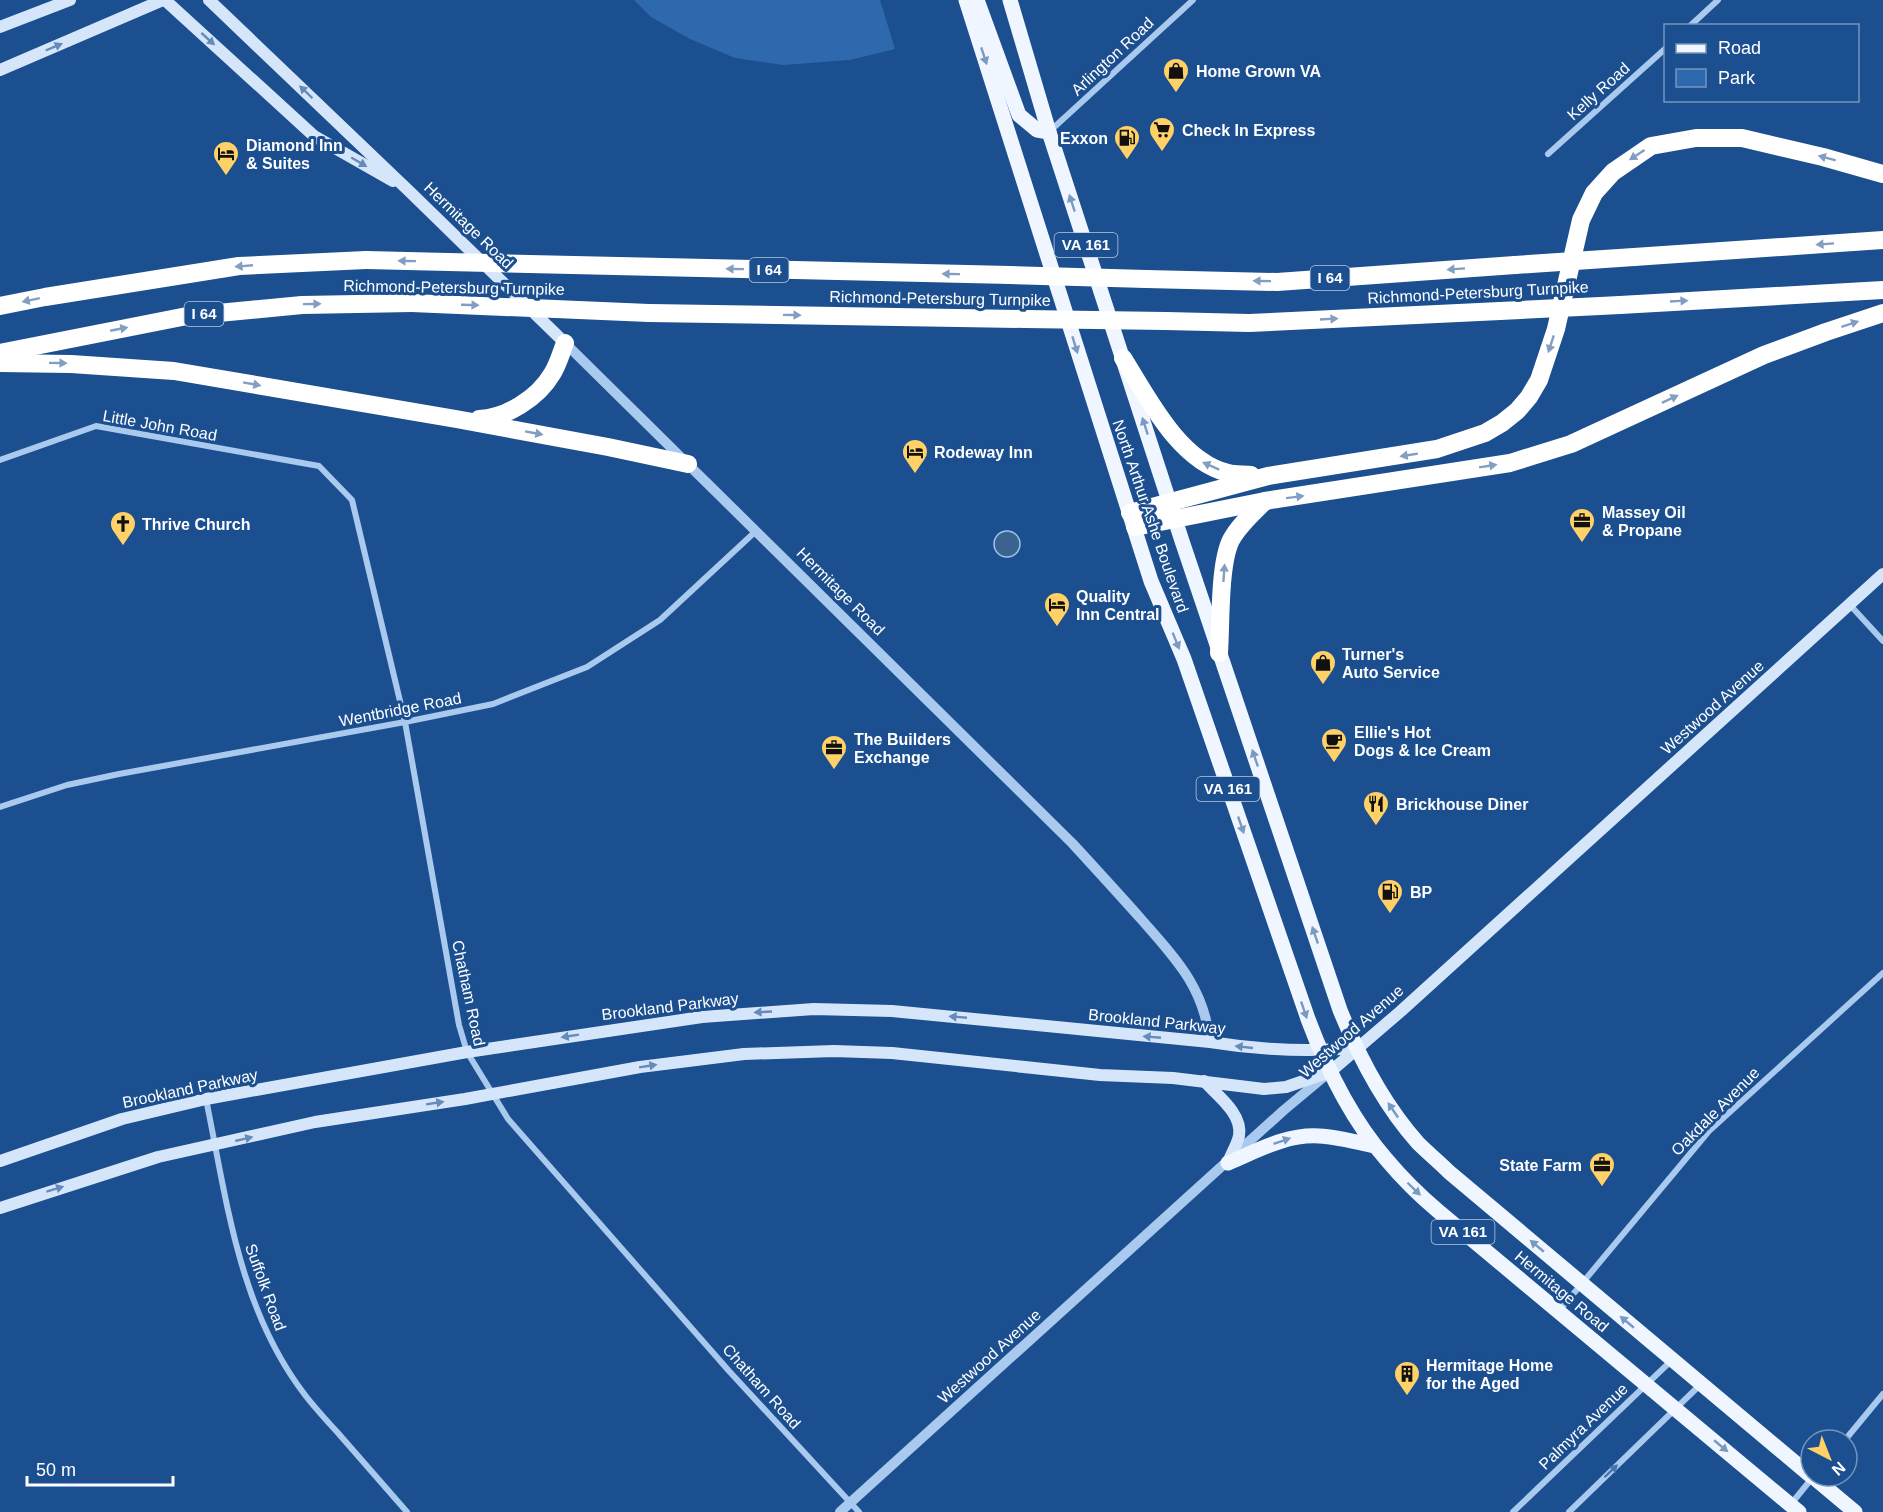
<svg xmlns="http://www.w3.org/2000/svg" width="1883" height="1512" font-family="Helvetica,sans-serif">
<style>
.green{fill:#2e69ad}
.water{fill:#3c6290;stroke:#9cc4f0;stroke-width:1.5}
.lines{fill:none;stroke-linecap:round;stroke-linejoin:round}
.minor{stroke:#a9c9ee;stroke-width:6}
.tertiary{stroke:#a9c9ee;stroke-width:10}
.secondary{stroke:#d6e6fa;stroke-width:12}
.primary{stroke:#f0f6ff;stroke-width:15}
.motorway{stroke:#fff;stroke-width:18}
.motorway-bridge{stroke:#fff;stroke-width:18}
.oneway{fill:#668bba}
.oneway2{fill:#7b9ac1}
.oneway3{fill:#829ec1}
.oneway4{fill:#4674ac}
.labels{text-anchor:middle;stroke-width:6;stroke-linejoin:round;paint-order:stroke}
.shield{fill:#1b4f8f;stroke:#bbcadd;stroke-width:1.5}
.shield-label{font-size:15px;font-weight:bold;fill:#fff}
.street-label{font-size:16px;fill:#fff;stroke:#1b4f8f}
.poi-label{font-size:16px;font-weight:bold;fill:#fff;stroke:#1b4f8f;text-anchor:start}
</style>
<rect width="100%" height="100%" fill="#1b4f8f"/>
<path class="green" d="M634,0h246l15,49 -45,11 -67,5 -48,-7 -45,-19 -39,-22z"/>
<circle class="water" cx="1007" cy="544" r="13"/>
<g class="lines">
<g class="minor">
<path d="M1690,26l28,-26"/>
<path d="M1050,131l143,-131"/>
<path d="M1548,154l118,-106"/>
<path d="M0,460l96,-34 223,40 33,34 53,222 54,303 8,27 41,67 221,252 130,141"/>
<path d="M1850,605l33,36"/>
<path d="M0,807l67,-22 52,-11 286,-52 88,-18 94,-37 73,-47 96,-89"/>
<path d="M206,1099c21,103 33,210 99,296 10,13 22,26 33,38 23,26 46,53 69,79"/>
<path d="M1559,1311l150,-180 174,-158"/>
<path d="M1845,1440l38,-46"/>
<path d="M1791,1504l22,-27"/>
<path d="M1513,1512l159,-152"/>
<path d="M1569,1512l131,-127"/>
</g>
<g class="tertiary">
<path d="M565,343l507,500c23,25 46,50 69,76 35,40 63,68 69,123"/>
<path d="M840,1512l444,-402 42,-35"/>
</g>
<g class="secondary">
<path d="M165,0l149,136 79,45"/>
<path d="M209,0l200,191 156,152"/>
<path d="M0,27l70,-27"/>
<path d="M0,70l163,-70"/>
<path d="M1204,1081c13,14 39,33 35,55 -2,9 -8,18 -11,27"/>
<path d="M0,1161l122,-42 84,-20 261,-47 235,-35 112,-8 78,2 318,31c49,8 97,10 147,6"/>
<path d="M0,1208l158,-51 157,-35 150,-23 175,-32 104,-13 90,-3 58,2 208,22 73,3 91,11 22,-2 44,-15 71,-61 482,-437"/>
</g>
<g class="primary">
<path d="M966,0l185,581 33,78 124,360c18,48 44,101 78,140 16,19 33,36 52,52l361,301"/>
<path d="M977,0l42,115 18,15 12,2"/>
<path d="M1010,0l39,132 133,409 158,469c19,47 44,95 78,133 10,10 21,19 31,29l362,304"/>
<path d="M1228,1163c29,-12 58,-29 91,-27 18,1 38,6 56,10"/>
<path d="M1812,1476l43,36"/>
</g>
<g class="motorway">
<path d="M1634,257l249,-17"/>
<path d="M529,264l481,11"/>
<path d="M1146,279l131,3 238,-17"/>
<path d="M1620,305l263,-15"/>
<path d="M0,306l45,-9 194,-31 127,-6"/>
<path d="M649,313l376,6"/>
<path d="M1166,321l83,2 251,-12"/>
<path d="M0,353l187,-37 115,-11 110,-2"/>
<path d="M1123,358c25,40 56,103 105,115 7,2 16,1 23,2"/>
<path d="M0,363l71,1 103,7 282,48 152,28 80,17"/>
<path d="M479,419c27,-1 59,-21 73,-45 6,-9 9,-21 13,-31"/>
<path d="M1130,513l138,-37 169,-27 48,-16 17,-10 15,-12 12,-14 10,-17 17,-51 25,-109 13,-27 19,-21 38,-26 45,-8h46l81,19 60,17"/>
<path d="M1135,527l130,-26 245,-38 61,-19 193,-89 62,-23 57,-19"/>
<path d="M1219,653c2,-29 0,-89 12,-113 8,-15 22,-27 34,-39"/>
</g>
<g class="motorway-bridge">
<path d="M366,260l163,4"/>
<path d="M1515,265l119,-8"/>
<path d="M1010,275l136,4"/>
<path d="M412,303l237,10"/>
<path d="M1500,311l120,-6"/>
<path d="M1025,319l141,2"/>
</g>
</g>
<defs><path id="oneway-solid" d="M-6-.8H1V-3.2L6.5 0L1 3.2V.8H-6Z" transform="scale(1.5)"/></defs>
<g class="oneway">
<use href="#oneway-solid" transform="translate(208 39) rotate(42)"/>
<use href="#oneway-solid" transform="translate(54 47) rotate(-23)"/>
<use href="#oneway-solid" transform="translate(306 92) rotate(-136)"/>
<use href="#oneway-solid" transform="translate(359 162) rotate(30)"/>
<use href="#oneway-solid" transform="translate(763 1012) rotate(177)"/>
<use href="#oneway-solid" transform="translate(958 1017) rotate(-175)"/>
<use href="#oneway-solid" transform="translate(570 1036) rotate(171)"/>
<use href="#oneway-solid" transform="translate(1152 1037) rotate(-175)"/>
<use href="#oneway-solid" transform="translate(1244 1047) rotate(-174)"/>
<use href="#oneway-solid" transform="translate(648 1066) rotate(-9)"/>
<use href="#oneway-solid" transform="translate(435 1103) rotate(-9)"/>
<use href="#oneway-solid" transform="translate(244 1139) rotate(-13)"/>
<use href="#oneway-solid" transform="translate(55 1189) rotate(-17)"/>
</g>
<g class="oneway2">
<use href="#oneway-solid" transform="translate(984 56) rotate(72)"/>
<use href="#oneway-solid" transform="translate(1072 203) rotate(-108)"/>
<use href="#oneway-solid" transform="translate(1075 345) rotate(73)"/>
<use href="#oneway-solid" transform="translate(1145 426) rotate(-108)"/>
<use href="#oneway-solid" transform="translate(1176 641) rotate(68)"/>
<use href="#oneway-solid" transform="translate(1255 758) rotate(-109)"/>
<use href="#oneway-solid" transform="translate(1241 825) rotate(71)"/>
<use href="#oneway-solid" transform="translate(1315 935) rotate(-109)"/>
<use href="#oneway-solid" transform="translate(1304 1010) rotate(71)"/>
<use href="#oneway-solid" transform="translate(1393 1110) rotate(-124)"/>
<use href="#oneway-solid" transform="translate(1282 1141) rotate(-19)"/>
<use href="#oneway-solid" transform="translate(1414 1189) rotate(44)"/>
<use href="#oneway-solid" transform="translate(1537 1246) rotate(-140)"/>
<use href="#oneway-solid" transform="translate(1627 1322) rotate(-140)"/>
<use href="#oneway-solid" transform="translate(1721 1446) rotate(40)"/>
</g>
<g class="oneway3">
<use href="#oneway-solid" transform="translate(1637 155) rotate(147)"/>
<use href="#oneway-solid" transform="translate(1827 158) rotate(-165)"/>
<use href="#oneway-solid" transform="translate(1825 244) rotate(176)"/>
<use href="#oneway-solid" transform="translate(407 261) rotate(-179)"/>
<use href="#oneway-solid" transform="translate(244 266) rotate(175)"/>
<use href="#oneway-solid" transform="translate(735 269) rotate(-179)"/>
<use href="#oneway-solid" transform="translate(1456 269) rotate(176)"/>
<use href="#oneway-solid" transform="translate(951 274) rotate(-179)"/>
<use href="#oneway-solid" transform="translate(1262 281) rotate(-179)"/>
<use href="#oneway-solid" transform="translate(31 300) rotate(168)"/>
<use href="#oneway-solid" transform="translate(1679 301) rotate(-3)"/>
<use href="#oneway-solid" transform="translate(312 304) rotate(-1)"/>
<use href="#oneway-solid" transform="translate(470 305) rotate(2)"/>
<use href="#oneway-solid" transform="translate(792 315) rotate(1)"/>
<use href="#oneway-solid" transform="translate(1329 319) rotate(-3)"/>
<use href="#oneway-solid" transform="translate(1850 324) rotate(-18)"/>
<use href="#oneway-solid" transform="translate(119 329) rotate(-11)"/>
<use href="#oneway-solid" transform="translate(1551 344) rotate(108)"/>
<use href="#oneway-solid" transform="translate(58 363) rotate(1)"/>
<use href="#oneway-solid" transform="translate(252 384) rotate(10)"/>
<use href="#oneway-solid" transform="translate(1670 399) rotate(-25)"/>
<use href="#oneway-solid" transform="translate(534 433) rotate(10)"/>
<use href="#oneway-solid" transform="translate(1409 455) rotate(171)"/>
<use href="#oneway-solid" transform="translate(1211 466) rotate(-156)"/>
<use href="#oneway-solid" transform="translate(1488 466) rotate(-9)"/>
<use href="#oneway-solid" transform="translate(1295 497) rotate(-7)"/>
<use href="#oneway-solid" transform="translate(1224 573) rotate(-86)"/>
</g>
<use class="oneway4" href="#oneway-solid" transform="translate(1611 1471) rotate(-44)"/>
<defs>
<symbol id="shop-pin" viewBox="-11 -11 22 30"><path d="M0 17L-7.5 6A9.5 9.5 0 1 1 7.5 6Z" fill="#ffd166" stroke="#1b4f8f"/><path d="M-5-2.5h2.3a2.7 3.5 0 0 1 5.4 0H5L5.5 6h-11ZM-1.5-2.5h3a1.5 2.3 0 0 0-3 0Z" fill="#111"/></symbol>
<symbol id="supermarket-pin" viewBox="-11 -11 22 30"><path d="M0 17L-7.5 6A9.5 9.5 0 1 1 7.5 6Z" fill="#ffd166" stroke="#1b4f8f"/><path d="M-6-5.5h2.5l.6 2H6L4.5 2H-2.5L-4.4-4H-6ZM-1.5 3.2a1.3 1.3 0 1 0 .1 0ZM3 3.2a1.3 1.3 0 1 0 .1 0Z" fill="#111"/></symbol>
<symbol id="fuel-pin" viewBox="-11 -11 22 30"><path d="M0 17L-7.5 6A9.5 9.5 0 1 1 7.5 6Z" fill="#ffd166" stroke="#1b4f8f"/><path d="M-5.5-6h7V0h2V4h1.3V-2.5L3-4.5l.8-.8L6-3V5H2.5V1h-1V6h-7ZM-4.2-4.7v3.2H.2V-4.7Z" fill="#111"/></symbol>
<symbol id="hotel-pin" viewBox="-11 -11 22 30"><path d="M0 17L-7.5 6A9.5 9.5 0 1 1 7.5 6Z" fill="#ffd166" stroke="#1b4f8f"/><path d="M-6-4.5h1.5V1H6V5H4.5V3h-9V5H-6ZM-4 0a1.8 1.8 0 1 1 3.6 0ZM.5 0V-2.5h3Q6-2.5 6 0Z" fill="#111"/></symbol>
<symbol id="office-pin" viewBox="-11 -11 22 30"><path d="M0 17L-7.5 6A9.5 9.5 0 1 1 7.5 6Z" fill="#ffd166" stroke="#1b4f8f"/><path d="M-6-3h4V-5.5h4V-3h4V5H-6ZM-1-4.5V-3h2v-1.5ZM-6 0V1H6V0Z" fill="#111"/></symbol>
<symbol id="church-pin" viewBox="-11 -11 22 30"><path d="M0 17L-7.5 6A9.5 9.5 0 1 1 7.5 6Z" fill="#ffd166" stroke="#1b4f8f"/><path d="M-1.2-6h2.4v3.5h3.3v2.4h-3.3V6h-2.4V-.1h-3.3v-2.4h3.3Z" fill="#111"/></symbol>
<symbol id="cafe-pin" viewBox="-11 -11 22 30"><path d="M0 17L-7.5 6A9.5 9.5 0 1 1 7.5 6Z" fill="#ffd166" stroke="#1b4f8f"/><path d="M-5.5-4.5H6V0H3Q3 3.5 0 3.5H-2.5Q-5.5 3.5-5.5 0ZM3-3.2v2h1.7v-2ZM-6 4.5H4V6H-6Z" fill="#111"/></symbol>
<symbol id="restaurant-pin" viewBox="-11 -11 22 30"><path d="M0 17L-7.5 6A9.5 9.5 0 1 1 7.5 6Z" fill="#ffd166" stroke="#1b4f8f"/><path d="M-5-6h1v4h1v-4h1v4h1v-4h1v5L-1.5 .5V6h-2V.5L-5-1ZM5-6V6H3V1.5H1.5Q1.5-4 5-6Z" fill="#111"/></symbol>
<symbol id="building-pin" viewBox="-11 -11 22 30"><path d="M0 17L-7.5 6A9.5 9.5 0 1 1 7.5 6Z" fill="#ffd166" stroke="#1b4f8f"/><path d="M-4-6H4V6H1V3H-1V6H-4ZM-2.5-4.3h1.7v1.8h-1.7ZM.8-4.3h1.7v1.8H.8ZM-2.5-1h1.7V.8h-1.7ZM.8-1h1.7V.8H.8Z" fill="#111"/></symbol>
</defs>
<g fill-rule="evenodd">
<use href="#shop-pin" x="1161" y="56" width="30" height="40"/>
<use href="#supermarket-pin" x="1147" y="115" width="30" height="40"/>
<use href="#fuel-pin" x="1112" y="123" width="30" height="40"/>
<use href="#hotel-pin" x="211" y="139" width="30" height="40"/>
<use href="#hotel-pin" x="900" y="437" width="30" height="40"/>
<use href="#office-pin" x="1567" y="506" width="30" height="40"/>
<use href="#church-pin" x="108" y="509" width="30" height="40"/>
<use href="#hotel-pin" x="1042" y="590" width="30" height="40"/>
<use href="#shop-pin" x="1308" y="648" width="30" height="40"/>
<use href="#cafe-pin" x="1319" y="726" width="30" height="40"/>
<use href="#office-pin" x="819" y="733" width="30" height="40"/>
<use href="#restaurant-pin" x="1361" y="789" width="30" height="40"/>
<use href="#fuel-pin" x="1375" y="877" width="30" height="40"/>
<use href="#office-pin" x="1587" y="1150" width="30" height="40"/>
<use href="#building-pin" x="1392" y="1359" width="30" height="40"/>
</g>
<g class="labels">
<g class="shield">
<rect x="1054.5" y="233" width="63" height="24" rx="4.5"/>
<rect x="749.5" y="258" width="39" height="24" rx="4.5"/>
<rect x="1310.5" y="266" width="39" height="24" rx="4.5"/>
<rect x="184.5" y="302" width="39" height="24" rx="4.5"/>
<rect x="1196.5" y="777" width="63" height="24" rx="4.5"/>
<rect x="1431.5" y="1220" width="63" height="24" rx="4.5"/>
</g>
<g class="shield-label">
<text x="1086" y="250">VA 161</text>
<text x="769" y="275">I 64</text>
<text x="1330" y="283">I 64</text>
<text x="204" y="319">I 64</text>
<text x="1228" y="794">VA 161</text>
<text x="1463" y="1237">VA 161</text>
</g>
<g class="street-label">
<text transform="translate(1112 56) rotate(-43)" y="6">Arlington Road</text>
<text transform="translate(1598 91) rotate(-42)" y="6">Kelly Road</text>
<text transform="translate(469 225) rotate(44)" y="6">Hermitage Road</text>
<text transform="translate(454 287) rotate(1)" y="6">Richmond-Petersburg Turnpike</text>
<text transform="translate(1478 292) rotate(-3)" y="6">Richmond-Petersburg Turnpike</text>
<text transform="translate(940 298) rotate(1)" y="6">Richmond-Petersburg Turnpike</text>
<text transform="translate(160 425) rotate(10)" y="6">Little John Road</text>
<text transform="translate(1151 516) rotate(71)" y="6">North Arthur Ashe Boulevard</text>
<text transform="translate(841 591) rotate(45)" y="6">Hermitage Road</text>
<text transform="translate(1712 707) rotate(-42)" y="6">Westwood Avenue</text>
<text transform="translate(400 709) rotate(-11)" y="6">Wentbridge Road</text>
<text transform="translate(469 993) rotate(78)" y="6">Chatham Road</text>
<text transform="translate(670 1006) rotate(-7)" y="6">Brookland Parkway</text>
<text transform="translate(1157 1021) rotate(6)" y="6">Brookland Parkway</text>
<text transform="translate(1351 1031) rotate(-41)" y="6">Westwood Avenue</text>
<text transform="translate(190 1088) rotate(-12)" y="6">Brookland Parkway</text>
<text transform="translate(1715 1111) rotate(-45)" y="6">Oakdale Avenue</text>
<text transform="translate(266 1287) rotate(70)" y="6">Suffolk Road</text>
<text transform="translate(1562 1291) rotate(40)" y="6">Hermitage Road</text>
<text transform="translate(989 1356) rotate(-42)" y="6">Westwood Avenue</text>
<text transform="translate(762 1386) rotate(48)" y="6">Chatham Road</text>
<text transform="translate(1583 1426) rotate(-44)" y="6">Palmyra Avenue</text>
</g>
<g class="poi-label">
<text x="1196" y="77">Home Grown VA</text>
<text x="1182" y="136">Check In Express</text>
<text x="1108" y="144" text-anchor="end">Exxon</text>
<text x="246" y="151">Diamond Inn<tspan x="246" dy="18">&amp; Suites</tspan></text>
<text x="934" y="458">Rodeway Inn</text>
<text x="1602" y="518">Massey Oil<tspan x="1602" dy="18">&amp; Propane</tspan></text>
<text x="142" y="530">Thrive Church</text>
<text x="1076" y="602">Quality<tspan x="1076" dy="18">Inn Central</tspan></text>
<text x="1342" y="660">Turner's<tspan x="1342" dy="18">Auto Service</tspan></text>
<text x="1354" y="738">Ellie's Hot<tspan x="1354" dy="18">Dogs &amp; Ice Cream</tspan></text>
<text x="854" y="745">The Builders<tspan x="854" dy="18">Exchange</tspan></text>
<text x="1396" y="810">Brickhouse Diner</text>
<text x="1410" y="898">BP</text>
<text x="1582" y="1171" text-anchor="end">State Farm</text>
<text x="1426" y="1371">Hermitage Home<tspan x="1426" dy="18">for the Aged</tspan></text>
</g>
</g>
<rect x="1664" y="24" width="195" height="78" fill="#1b4f8f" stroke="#7695bc" stroke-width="1.5"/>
<rect x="1676" y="44" width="30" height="9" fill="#f0f6ff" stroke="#7695bc" stroke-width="1.5"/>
<text x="1718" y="54" font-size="18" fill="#ffffff">Road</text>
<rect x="1676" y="69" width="30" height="18" fill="#2e69ad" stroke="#7695bc" stroke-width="1.5"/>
<text x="1718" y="84" font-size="18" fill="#ffffff">Park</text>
<g transform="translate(1829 1458) rotate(138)"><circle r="28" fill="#1b4f8f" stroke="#7695bc" stroke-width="1.5"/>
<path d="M0-4.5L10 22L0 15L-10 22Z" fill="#ffd166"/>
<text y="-9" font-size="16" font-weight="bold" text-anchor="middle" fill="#ffffff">N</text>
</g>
<path d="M27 1476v9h146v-9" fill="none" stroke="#ffffff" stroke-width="3"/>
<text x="36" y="1476" font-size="18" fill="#ffffff" stroke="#1b4f8f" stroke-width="4.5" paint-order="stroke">50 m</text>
</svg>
